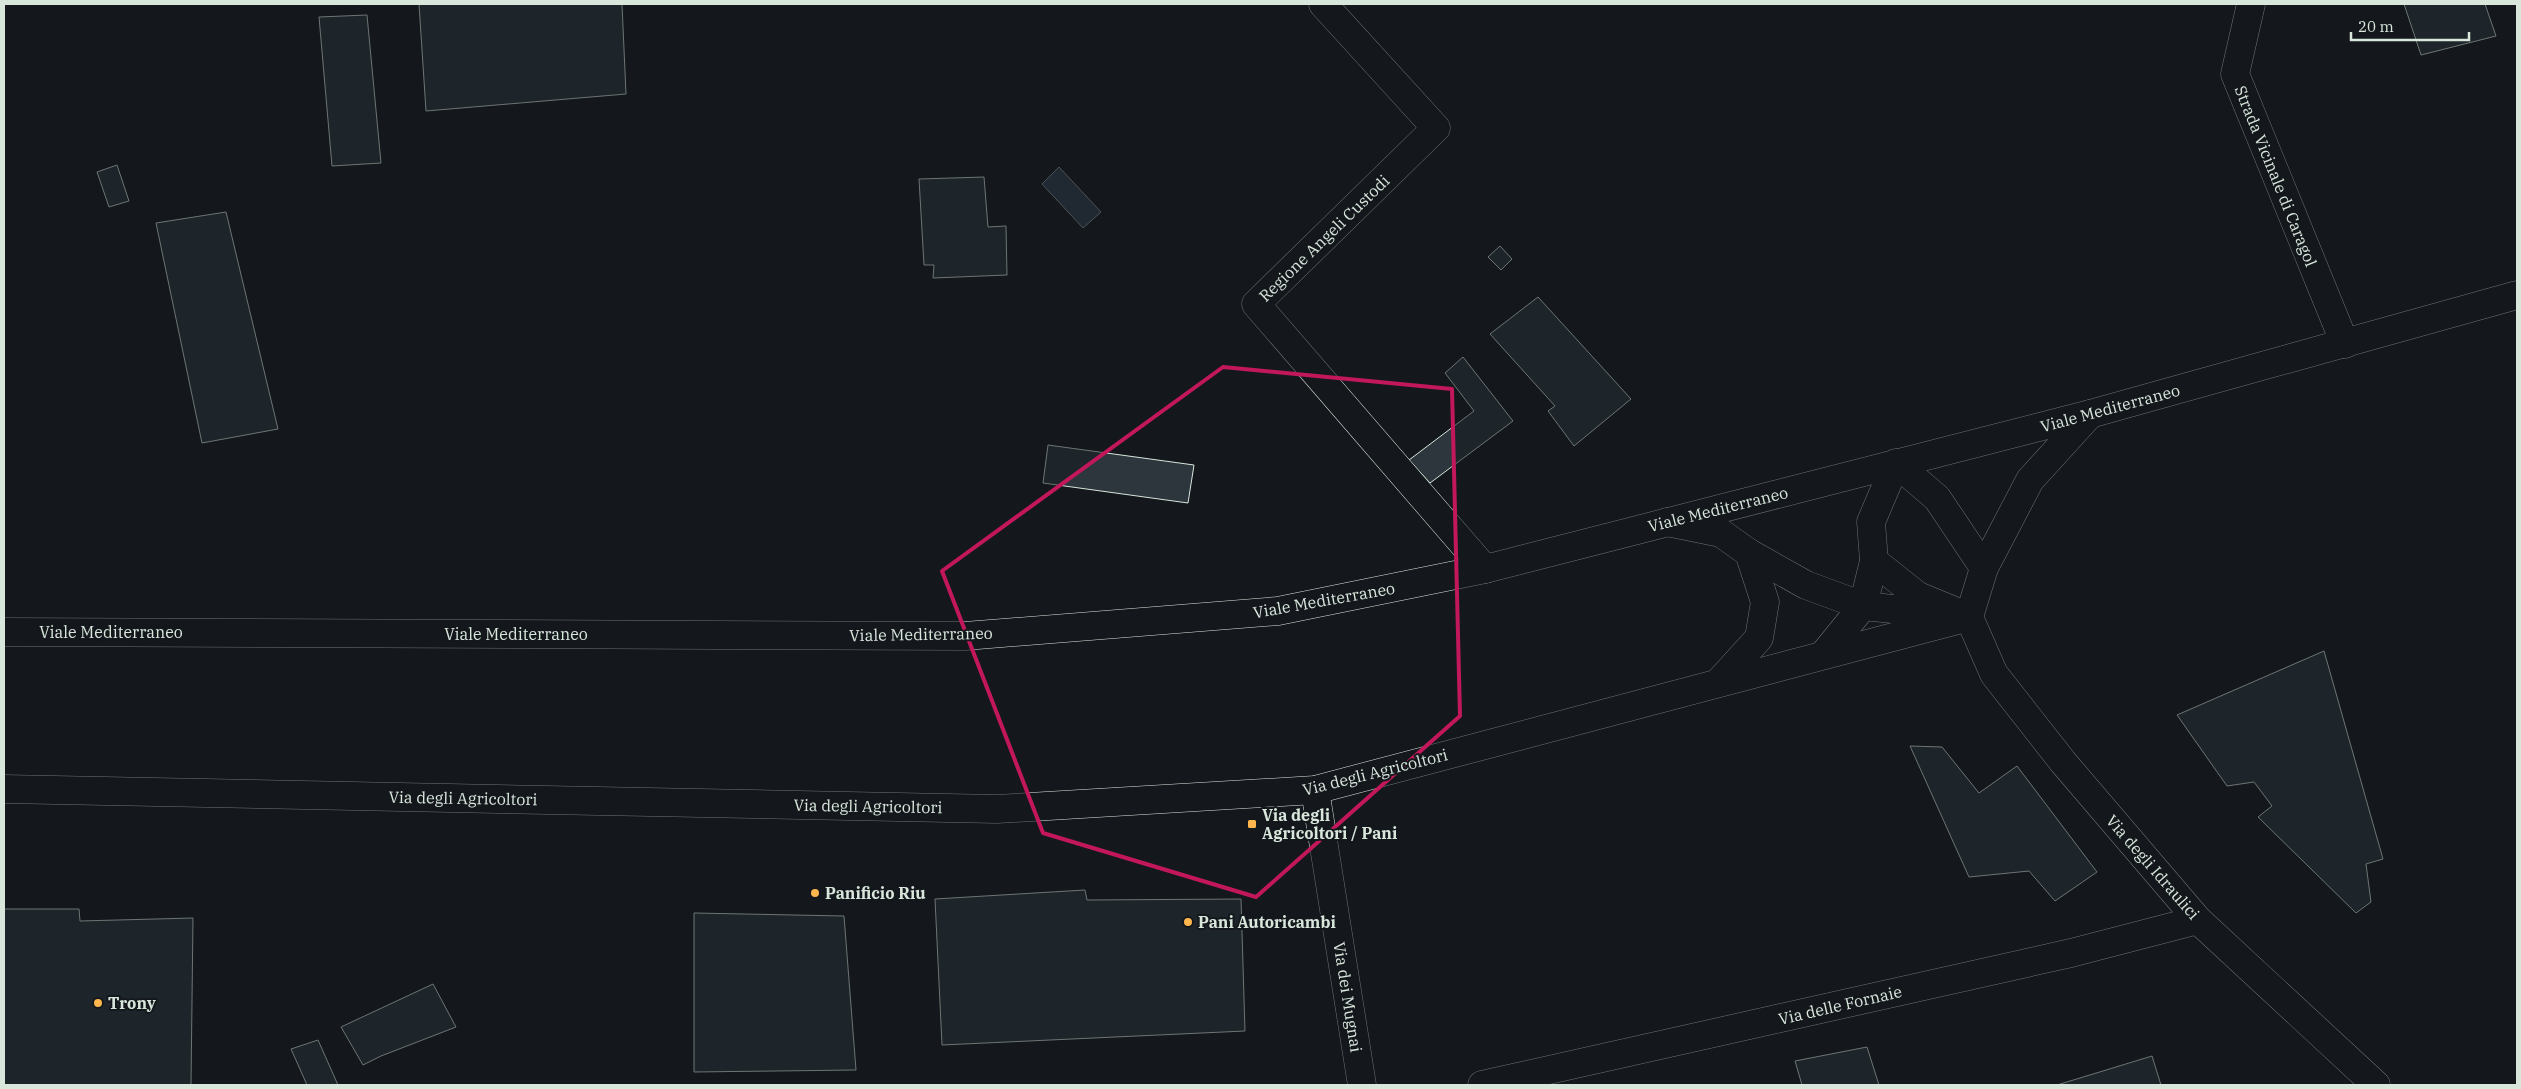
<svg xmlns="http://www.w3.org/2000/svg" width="2521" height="1089" font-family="'IBM Plex Serif',serif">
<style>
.water{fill:#2f3f4d;stroke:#939e99}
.building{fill:#2c363c;stroke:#d8e6dc}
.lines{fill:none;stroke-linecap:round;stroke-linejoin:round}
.minor-casing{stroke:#d8e6dc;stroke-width:29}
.major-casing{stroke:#d8e6dc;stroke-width:29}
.minor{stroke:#14181c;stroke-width:28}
.major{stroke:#14181c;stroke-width:28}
.marked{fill:none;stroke:#c2185b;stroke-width:4;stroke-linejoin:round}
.poi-dot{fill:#ffb74d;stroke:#14181c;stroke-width:2}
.labels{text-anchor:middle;stroke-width:4;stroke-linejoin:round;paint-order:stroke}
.street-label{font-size:16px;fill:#d8e6dc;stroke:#14181c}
.poi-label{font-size:16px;font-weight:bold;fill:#d8e6dc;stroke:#14181c;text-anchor:start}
</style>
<rect width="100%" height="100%" fill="#14181c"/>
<path class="water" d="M1059,167l42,45 -18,16 -41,-44z"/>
<g class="building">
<path d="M419,4h203l4,90 -200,17z"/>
<path d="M2404,4h81l11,32 -75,19z"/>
<path d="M367,15l14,148 -49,3 -13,-149z"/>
<path d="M117,165l12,36 -20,6 -12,-35z"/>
<path d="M984,177l4,50 18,-1 1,49 -74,3 1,-13h-10l-5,-86z"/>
<path d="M226,212l52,217 -76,14 -46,-220z"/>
<path d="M1500,246l12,13 -11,11 -13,-13z"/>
<path d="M1538,297l93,102 -57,47 -26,-35 7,-5 -65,-72z"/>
<path d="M1463,357l50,64 -83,62 -21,-23 65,-49 -29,-38z"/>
<path d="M1048,445l146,20 -6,38 -145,-20z"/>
<path d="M2324,651l59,208 -17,5 5,38 -15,11 -98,-96 14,-11 -18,-24 -27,4 -50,-71z"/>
<path d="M1910,746l32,1 37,46 38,-27 80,106 -42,29 -26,-30 -60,6z"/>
<path d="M1085,890l2,10 154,-1 4,132 -303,14 -7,-146z"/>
<path d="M4,909h75l1,12 113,-3 -2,167h-187z"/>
<path d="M694,913l150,3 12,154 -162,2z"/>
<path d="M433,984l23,43 -75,29 -18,9 -22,-38z"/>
<path d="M318,1040l20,45h-31l-16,-36z"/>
<path d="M1867,1047l12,38h-77l-7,-24z"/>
<path d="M2152,1056l9,29h-104z"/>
</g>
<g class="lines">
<defs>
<g id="minor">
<path d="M1323,4l113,124 -180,176 229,265"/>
<path d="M2251,4l-16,70 110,270"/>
<path d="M2090,414l-60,66 -46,88 -15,49 25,57 69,88 135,158 178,165"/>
<path d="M1667,522l54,11 28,20 16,49 -6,36 -41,45"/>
<path d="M1749,553l57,32 57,21 79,8"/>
<path d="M1969,617l-51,-21 -44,-35 -3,-39 25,-59 41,35 47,70"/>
<path d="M1824,654l39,-48 11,-45"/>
<path d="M4,789l993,20 318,-19 654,-173"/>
<path d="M1315,790l47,295"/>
<path d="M1482,1085l589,-132 127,-33"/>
</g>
<path id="major" d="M4,632l961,4 313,-25 207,-42 605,-155 427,-119"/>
</defs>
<use href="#minor" class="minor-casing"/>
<use href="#major" class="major-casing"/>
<use href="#minor" class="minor"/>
<use href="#major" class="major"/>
</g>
<path d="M0 0H2521V1089H0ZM1223,367l229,22 8,327 -204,181 -213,-64 -101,-262z" fill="#14181c" fill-opacity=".55" fill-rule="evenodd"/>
<path class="marked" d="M1223,367l229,22 8,327 -204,181 -213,-64 -101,-262z"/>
<g class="poi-dot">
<rect x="1247" y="819" width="10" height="10" rx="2.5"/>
<circle cx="815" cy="893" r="5"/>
<circle cx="1188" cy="922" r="5"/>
<circle cx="98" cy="1003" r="5"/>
</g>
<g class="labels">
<g class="street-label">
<text transform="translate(2276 176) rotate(68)" y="6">Strada Vicinale di Caragol</text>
<text transform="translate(1324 238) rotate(-44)" y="6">Regione Angeli Custodi</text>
<text transform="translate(2110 408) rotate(-15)" y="6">Viale Mediterraneo</text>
<text transform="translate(1718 509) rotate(-14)" y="6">Viale Mediterraneo</text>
<text transform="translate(1324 600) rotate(-10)" y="6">Viale Mediterraneo</text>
<text x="111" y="638">Viale Mediterraneo</text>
<text x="516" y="640">Viale Mediterraneo</text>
<text transform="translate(921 634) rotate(-1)" y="6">Viale Mediterraneo</text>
<text transform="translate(1375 772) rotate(-14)" y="6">Via degli Agricoltori</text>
<text transform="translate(463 798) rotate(1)" y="6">Via degli Agricoltori</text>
<text transform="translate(868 806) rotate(1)" y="6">Via degli Agricoltori</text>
<text transform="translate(2153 867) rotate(49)" y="6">Via degli Idraulici</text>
<text transform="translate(1348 997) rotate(81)" y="6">Via dei Mugnai</text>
<text transform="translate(1840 1005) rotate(-13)" y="6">Via delle Fornaie</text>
</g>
<g class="poi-label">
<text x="1262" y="821">Via degli<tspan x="1262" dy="18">Agricoltori / Pani</tspan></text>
<text x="825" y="899">Panificio Riu</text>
<text x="1198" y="928">Pani Autoricambi</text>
<text x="108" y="1009">Trony</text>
</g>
</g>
<rect width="2521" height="1089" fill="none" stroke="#d8e6dc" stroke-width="10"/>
<path d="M2351 32v8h118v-8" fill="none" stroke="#d8e6dc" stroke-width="2.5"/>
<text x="2358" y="32" font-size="15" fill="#d8e6dc" stroke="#14181c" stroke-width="4" paint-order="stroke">20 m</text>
</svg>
